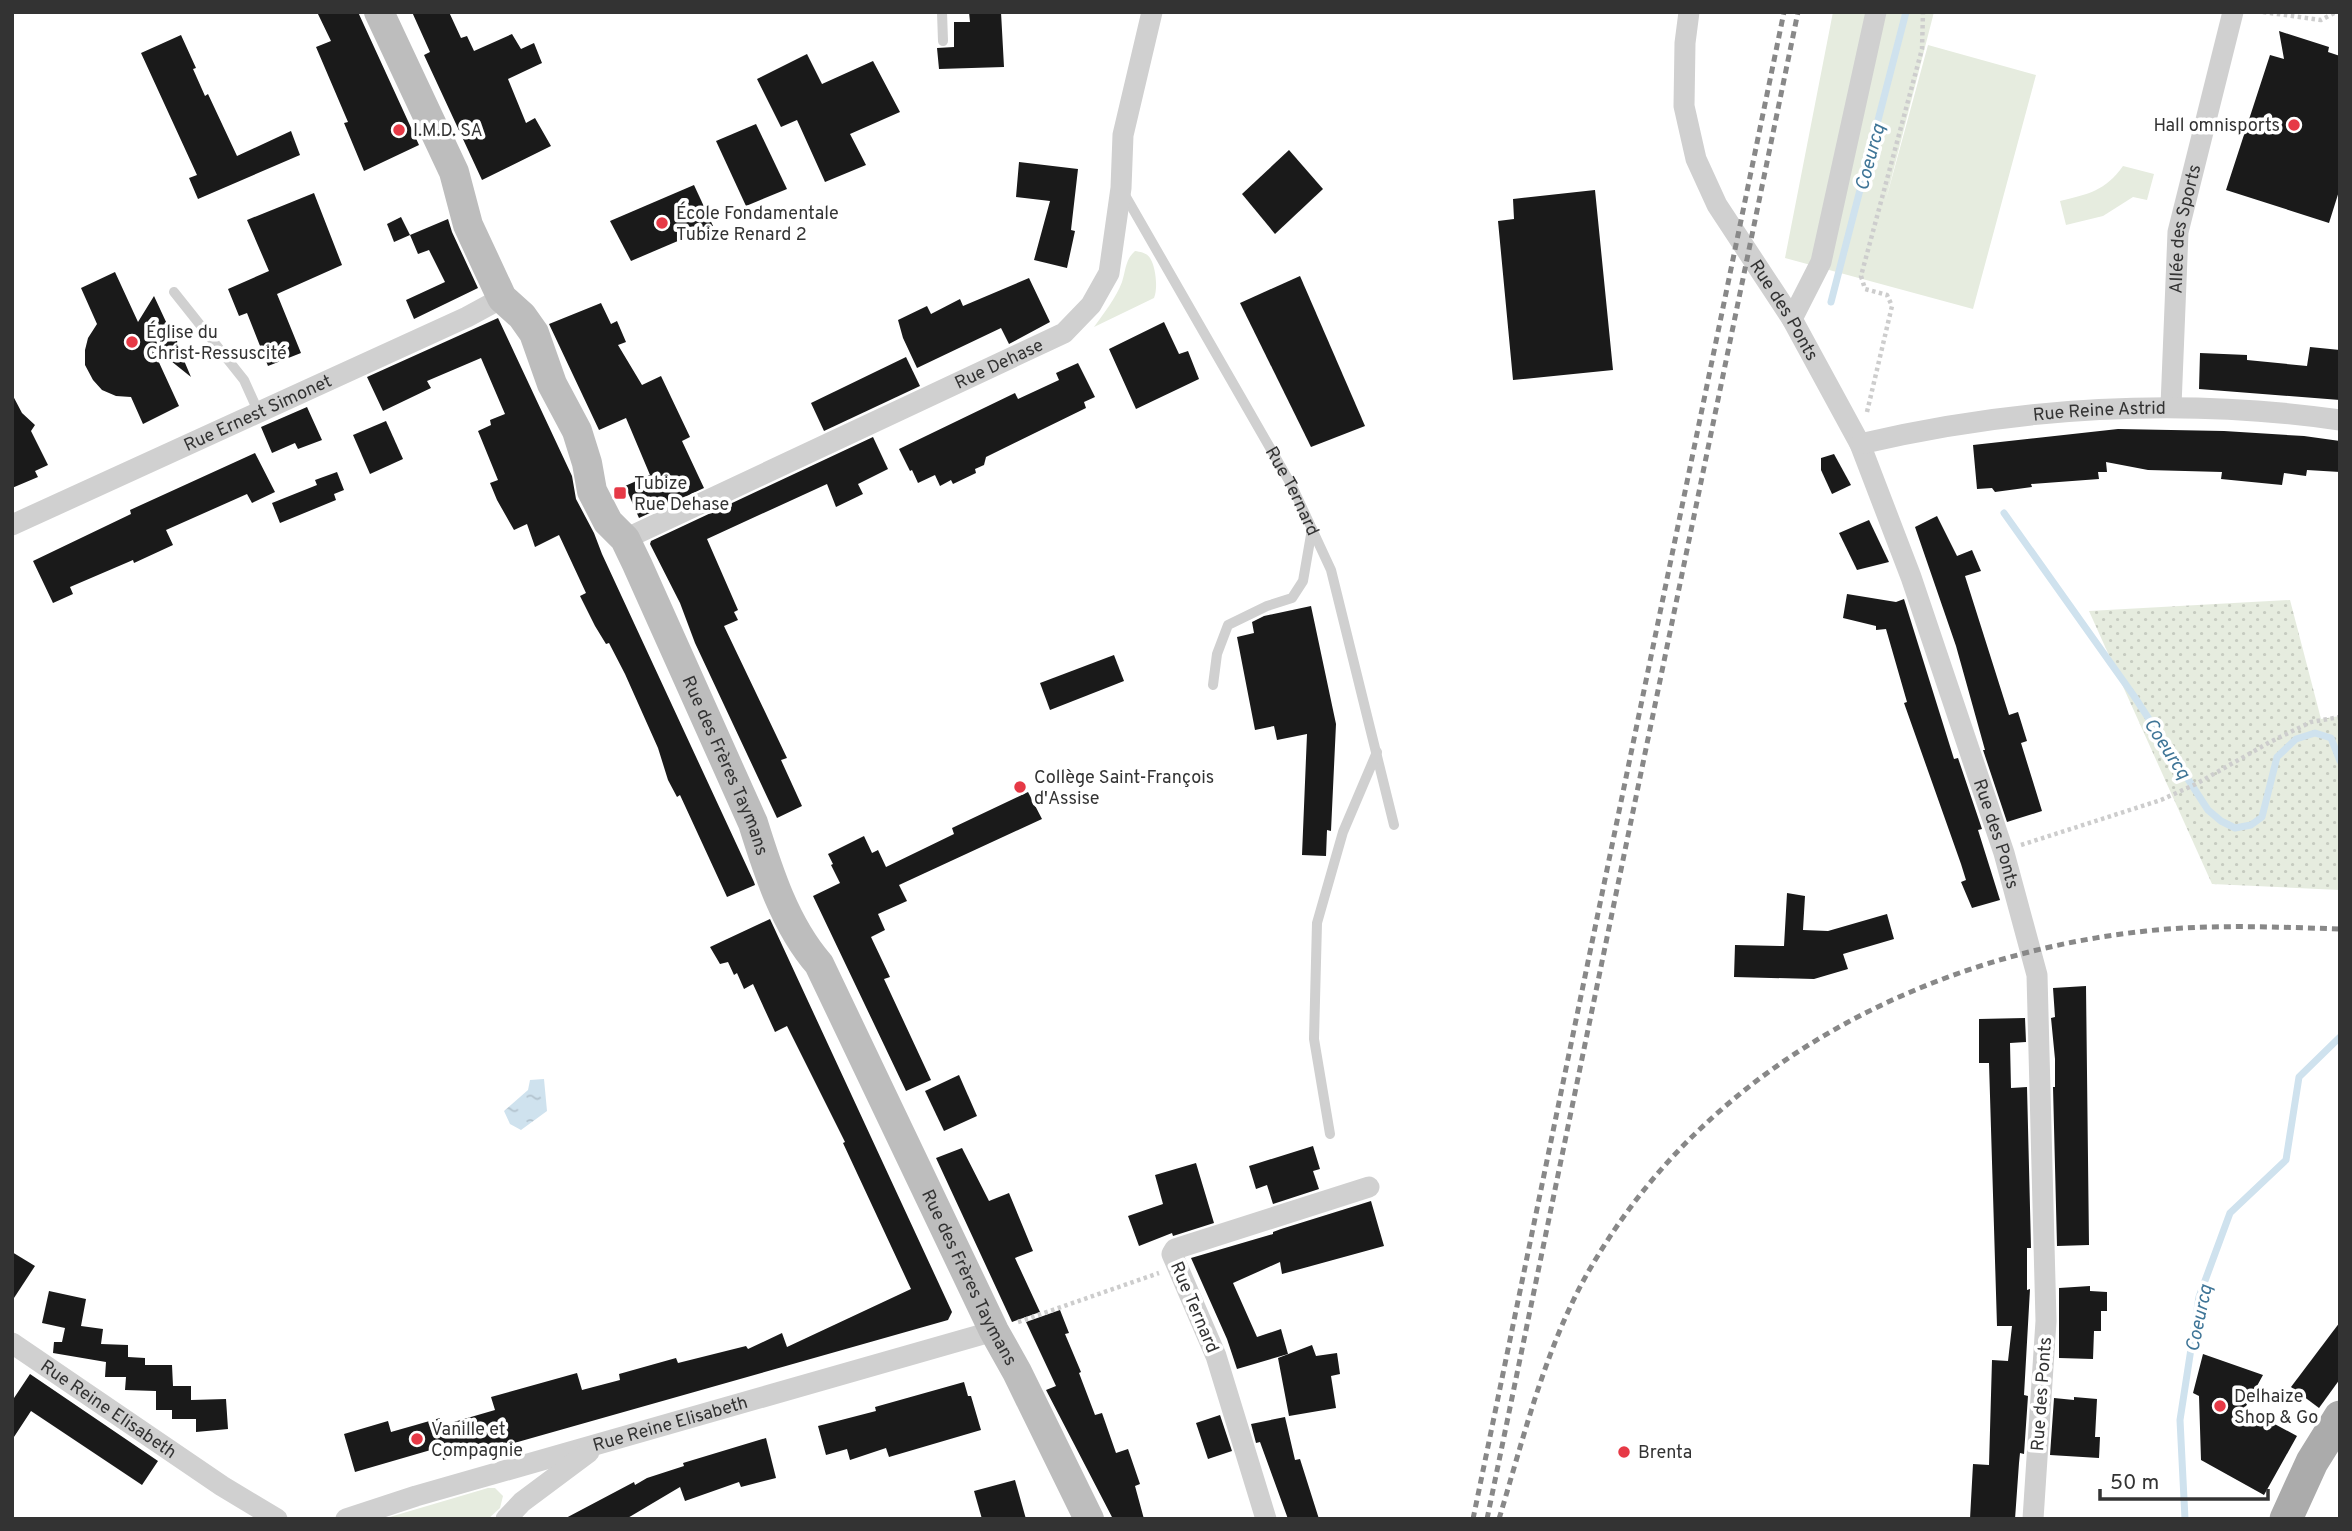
<svg xmlns="http://www.w3.org/2000/svg" width="2352" height="1531" font-family="Overpass,sans-serif">
<style>
.green{fill:#e6ecdf}
.garden{fill:url(#garden-dots)}
.water{fill:url(#water-ripples)}
.lines{fill:none;stroke-linecap:round;stroke-linejoin:round}
.stream{stroke:#cfe2ee;stroke-width:7}
.building{fill:#1a1a1a}
.path{stroke:#cdcdcd;stroke-width:4.5;stroke-dasharray:3.5 3.5;stroke-linecap:butt}
.lane{stroke:#d0d0d0;stroke-width:10}
.street{stroke:#d0d0d0;stroke-width:21}
.secondary{stroke:#bdbdbd;stroke-width:30}
.primary{stroke:#ababab;stroke-width:33}
.rail{stroke:#888;stroke-width:5;stroke-dasharray:7 5;stroke-linecap:butt}
.poi-dot{fill:#e63946;stroke:#fff;stroke-width:2.5}
.labels{text-anchor:middle;stroke-width:7;stroke-linejoin:round;paint-order:stroke}
.poi-label{font-size:18px;fill:#333;stroke:#fff;text-anchor:start}
.street-label{font-size:18px;fill:#333;stroke:#fff}
.water-label{font-size:19px;font-style:italic;fill:#3f7597;stroke:#fff}
</style>
<defs>
<pattern id="garden-dots" width="8" height="8" patternUnits="userSpaceOnUse" patternTransform="scale(1.75)"><rect width="8" height="8" fill="#e6ecdf"/><path d="M2 2h.1M6 6h.1" fill="none" stroke="#c6cbc0" stroke-width="1.8" stroke-linecap="round"/></pattern>
<pattern id="water-ripples" width="26" height="14" patternUnits="userSpaceOnUse" patternTransform="scale(1.75)"><rect width="26" height="14" fill="#cfe2ee"/><path d="M2 4q2-2 4 0t4 0M15 11q2-2 4 0t4 0" fill="none" stroke="#b2c2cd"/></pattern>
</defs>
<rect width="100%" height="100%" fill="#fff"/>
<g class="green">
<path d="M1833,12h101l-49,191 43,-158 108,30 -63,234 -188,-51z"/>
<path d="M2123,166l31,8 -7,26 -14,-3 -30,19 -37,9 -6,-24c29,-7 45,-10 63,-35z"/>
<path d="M1135,251c6,1 12,2 15,7 6,9 8,31 4,40l-60,29c10,-14 22,-29 28,-45 4,-12 3,-22 13,-31z"/>
<path d="M488,1488h7l8,8 -3,12 -12,11h-105z"/>
</g>
<path class="garden" d="M2290,600l31,119 19,-3v174l-128,-6 -123,-273z"/>
<path class="water" d="M544,1079l3,32 -26,19 -11,-6 -6,-13 24,-21 2,-10z"/>
<g class="lines">
<g class="stream">
<path d="M1831,302l75,-290"/>
<path d="M2004,513l130,183 74,114 13,11 14,7 16,-3 11,-8 15,-60 19,-18 19,-6 16,5 9,23"/>
<path d="M2185,1519l-5,-99 19,-123 31,-84 56,-53 13,-83 41,-40"/>
</g>
</g>
<g class="building">
<path d="M317,12h41l61,133 -55,26 -20,-48 4,-1 -32,-75 15,-6z"/>
<path d="M412,12h37l12,26 6,-2 7,15 38,-17 9,15 13,-6 8,20 -34,16 18,44 9,-5 16,28 -69,34 -58,-125 6,-3z"/>
<path d="M969,12h32l3,55 -65,2 -2,-21 17,-1v-25h16z"/>
<path d="M2279,31l50,16 -1,5 12,4v132l-11,35 -103,-33 44,-135 14,4z"/>
<path d="M181,35l15,33 -3,1 12,27 3,-2 29,62 54,-25 9,24 -102,44 -9,-21 8,-3 -56,-122z"/>
<path d="M807,54l15,30 51,-23 27,51 -50,22 16,31 -41,17 -28,-62 -16,7 -24,-48z"/>
<path d="M756,124l31,65 -41,17 -30,-65z"/>
<path d="M1289,150l34,39 -48,45 -33,-40z"/>
<path d="M1019,162l59,7 -7,61 4,1 -8,37 -33,-8 16,-59 -34,-4z"/>
<path d="M694,185l19,41 -82,35 -21,-40z"/>
<path d="M1595,190l18,180 -100,10 -15,-159 16,-2 -1,-20z"/>
<path d="M314,193l28,72 -65,29 24,59 -33,13 -21,-53 -8,3 -11,-27 41,-18 -22,-51z"/>
<path d="M401,217l9,18 -16,7 -7,-18z"/>
<path d="M448,219l4,13 26,56 -64,31 -8,-19 39,-18 -16,-32 -11,4 -8,-19z"/>
<path d="M115,272l23,50 16,-26 13,28 11,9 -1,11 14,33 -40,-32 28,61 -36,18 -12,-27 -15,-1 -14,-6 -9,-10 -8,-15v-15l3,-12 9,-14 -16,-36z"/>
<path d="M1300,276l65,150 -54,21 -71,-144z"/>
<path d="M1029,278l21,44 -41,22 -8,-16 -84,40 -14,-30 -5,-18 29,-14 4,8 29,-15 3,7z"/>
<path d="M601,303l10,21 6,-3 9,21 -8,3 24,40 19,-9 29,61 -8,4 22,47 -65,30 -14,-32 25,-11 -24,-57 -27,12 -50,-106z"/>
<path d="M498,318l74,158 4,23 18,34 8,21 152,328 1,3 -28,12 -47,-102 -3,2 -9,-17 -10,-32 -33,-74 -16,-31 -3,1 -11,-18 -15,-30 6,-3 -27,-58 -24,12 -8,-23 -13,6 -17,-30 -7,-17 8,-3 -20,-49 13,-6 -1,-5 15,-6 -24,-56 -54,23 4,7 -48,23 -16,-34z"/>
<path d="M1164,322l15,32 9,-3 11,28 -63,30 -27,-60z"/>
<path d="M2310,347l30,3v50l-141,-11 1,-36 47,2v5l60,6z"/>
<path d="M906,357l14,29 -96,45 -13,-28z"/>
<path d="M1078,363l17,34 -11,5 2,6 -100,49 -2,8 -9,4 1,4 -23,11 -2,-4 -11,6 -5,-11 -17,8 -6,-13 -2,1 -11,-22 116,-56 3,6 41,-19 -3,-7z"/>
<path d="M12,394l10,19 13,12 -4,6 17,34 -13,6 3,6 -26,11z"/>
<path d="M307,407l15,33 -24,9 -3,-6 -23,10 -11,-26z"/>
<path d="M386,421l17,38 -33,15 -17,-39z"/>
<path d="M2118,429l106,2 80,5 36,5v31l-33,-2 -1,6 -22,-3 -2,12 -61,-6 1,-7 -74,-2 -42,-8 1,10h-9l1,7 -68,5 1,3 -37,5 -3,-4 -15,1 -4,-44z"/>
<path d="M873,437l15,32 -30,15 5,10 -27,13 -9,-23 -120,55 31,71 -4,2 4,8 -14,6 63,132 -6,2 21,46 -25,12 -82,-175 -15,-40 -30,-59 1,-3z"/>
<path d="M255,453l20,39 -23,11 -5,-9 -81,36 7,15 -39,18 -1,-3 -63,27 3,7 -20,9 -20,-42 98,-47 -1,-4z"/>
<path d="M1834,454l17,31 -19,9 -11,-24v-12z"/>
<path d="M337,472l7,18 -10,4 2,6 -56,23 -8,-20 45,-18 -2,-5z"/>
<path d="M1937,516l20,40 15,-6 9,21 -16,5 44,139 9,-3 9,29 -6,2 21,68 -35,11 -24,-72h2l-29,-104 -41,-119z"/>
<path d="M1869,520l20,42 -32,8 -18,-37z"/>
<path d="M1847,594l49,8 8,-3 50,160 4,-1 24,71 -4,1 22,70 -28,8 -11,-26 5,-2 -5,-16 -57,-161 3,-1 -21,-73 -10,1v-4l-33,-8z"/>
<path d="M1311,606l25,118 -5,107 -4,-1 -1,26 -24,-1 5,-121 -30,6 -3,-14 -19,4 -18,-93 17,-4 -2,-11 12,-6z"/>
<path d="M1114,655l10,26 -74,29 -10,-27z"/>
<path d="M1028,792l14,27 -143,66 8,16 -29,13 7,16 -14,7 19,40 -6,2 47,101 -25,11 -93,-195 27,-13 -9,-18 2,-1 -5,-10 36,-18 8,17 6,-3 8,17 68,-33 -2,-6z"/>
<path d="M1787,893l18,3 -2,34 25,1 59,-17 7,25 -51,15 5,15 -34,10 -80,-2 1,-32 49,1z"/>
<path d="M770,919l182,393 -4,8 -444,126 -1,-4 -60,18 -2,-13 -86,25 -11,-38 44,-13 3,11 49,-14v8l55,-16 -4,-13 86,-24 5,17 38,-10 -1,-6 57,-16 2,5 68,-17 2,3 34,-16 5,14 124,-58 -68,-146 2,-1 -58,-116 -12,6 -22,-48 -9,5 -7,-16 -3,2 -6,-13 -8,2 -10,-17z"/>
<path d="M2086,986l3,259 -32,1 -4,-159h2v-28l-4,-41 4,-1 -2,-29z"/>
<path d="M2025,1018l1,24 -16,1 1,45 16,-1 4,161h-4v42l3,-1 -6,106 4,1 -4,58 -4,-1 -1,10 -4,56h-45l3,-55 16,1 3,-105 16,1 4,-35h-15l-8,-263h-10v-44z"/>
<path d="M959,1075l18,41 -33,15 -19,-40z"/>
<path d="M1313,1146l7,23 -7,2 6,18 -46,15 -6,-19 -11,4 -7,-23z"/>
<path d="M962,1148l27,53 20,-8 24,58 -18,7 25,54 -28,10 -76,-164z"/>
<path d="M1196,1163l18,60 -41,13 -1,-3 -33,13 -11,-30 35,-12 -8,-29z"/>
<path d="M1371,1201l13,45 -102,28 -2,-12 -47,21 24,54 24,-8 7,25 -51,15 -10,-30 -36,-81 82,-24v-2l8,-3z"/>
<path d="M12,1252l23,14 -23,35z"/>
<path d="M2090,1286v5l17,1v19h-6v20h-7l-1,28 -34,-1v-70z"/>
<path d="M49,1291l37,8 -5,27 22,3 -2,15 27,1v12l17,1v7h27l1,21h18v14l35,-1 2,30 -32,3v-13h-24v-9h-16v-19l-31,-1 1,-13h-21l1,-15 -53,-9 1,-11h8l3,-14 -23,-5z"/>
<path d="M1060,1310l9,23 -4,1 16,38 -2,1 16,42 7,-2 14,40 12,-4 12,35 -5,2 9,33h-31l-67,-129 10,-4 -30,-64z"/>
<path d="M2340,1322v57l-21,29 -28,-21z"/>
<path d="M1312,1345l4,11 21,-3 3,21 -9,2 5,32 -47,8 -11,-58z"/>
<path d="M2203,1354l60,21 -18,33 52,28 -33,59 -63,-35 -2,-64 -6,-3z"/>
<path d="M30,1374l128,87 -16,24 -111,-74 -19,29v-39z"/>
<path d="M964,1382l4,14h3l10,34 -92,27 -3,-9 -36,12 -3,-11 -21,6 -8,-29 58,-15 -1,-4z"/>
<path d="M2074,1397l23,2 -2,38h5l-1,21 -49,-3 4,-57 20,2z"/>
<path d="M1220,1415l12,36 -24,8 -12,-36z"/>
<path d="M1285,1417l10,43 5,-1 19,60h-31l-28,-77 -4,1 -5,-19z"/>
<path d="M766,1438l10,40 -35,9 -2,-5 -54,19 -5,-14 -54,32h-62l70,-37 1,3 12,-7 37,-12 -1,-3z"/>
<path d="M1015,1480l11,39h-44l-8,-28z"/>
</g>
<g class="lines">
<g class="path">
<path d="M2263,12l58,8 15,-8"/>
<path d="M1867,412l25,-106 -5,-11 -22,-6 -4,-13 61,-227 1,-37"/>
<path d="M2021,845l140,-45 35,-16 74,-42 41,-20 29,-5"/>
<path d="M1018,1322l141,-49"/>
</g>
<g class="lane">
<path d="M942,12l1,29"/>
<path id="s1" d="M1122,190l170,296 39,84 63,255"/>
<path d="M174,292l70,88 14,31"/>
<path d="M1213,685l4,-31 11,-29 39,-19 25,-8 11,-17 9,-52"/>
<path d="M1330,1134l-16,-95 3,-116 26,-91 34,-80"/>
</g>
<g class="street">
<path id="s2" d="M1689,12l-4,31 -1,63 12,53 21,46 75,114 68,125 51,133 93,276 33,122 9,346 -13,198"/>
<path d="M1792,319l29,-57 55,-250"/>
<path id="s3" d="M2171,406l7,-174 55,-220"/>
<path id="s4" d="M1860,444c157,-37 321,-47 480,-24"/>
<path id="s5" d="M12,525l455,-208 35,-19"/>
<path id="s6" d="M625,539l439,-206 27,-28 18,-32 12,-85 2,-53 29,-123"/>
<path id="s7" d="M12,1343l210,143 55,33"/>
<path id="s8" d="M346,1519l70,-23 578,-165"/>
<path d="M506,1519l16,-17 67,-50"/>
<path d="M1266,1519l-50,-163 -44,-102 3,-5 194,-62"/>
</g>
<path class="secondary" id="s9" d="M379,12l75,160 14,53 34,73 20,18 12,17 18,51 25,47 10,32 5,28 16,31 17,17 12,25 116,259c15,48 32,102 66,141l175,367 23,41 72,147"/>
<path class="primary" d="M2286,1519l26,-57 28,-45"/>
<g class="rail">
<path d="M1473,1519l311,-1507"/>
<path d="M1487,1519l311,-1507"/>
<path d="M1499,1519c26,-86 48,-179 95,-257 116,-196 330,-307 552,-331 64,-7 130,-4 194,-2"/>
</g>
</g>
<g class="poi-dot">
<circle cx="2294" cy="125" r="7"/>
<circle cx="399" cy="130" r="7"/>
<circle cx="662" cy="223" r="7"/>
<circle cx="132" cy="342" r="7"/>
<rect x="613" y="486" width="14" height="14" rx="3.5"/>
<circle cx="1020" cy="787" r="7"/>
<circle cx="2220" cy="1406" r="7"/>
<circle cx="417" cy="1439" r="7"/>
<circle cx="1624" cy="1452" r="7"/>
</g>
<g class="labels">
<g class="poi-label">
<text x="2280" y="131" text-anchor="end">Hall omnisports</text>
<text x="413" y="136">I.M.D. SA</text>
<text x="676" y="219">École Fondamentale<tspan x="676" dy="21">Tubize Renard 2</tspan></text>
<text x="146" y="338">Église du<tspan x="146" dy="21">Christ-Ressuscité</tspan></text>
<text x="634" y="489">Tubize<tspan x="634" dy="21">Rue Dehase</tspan></text>
<text x="1034" y="783">Collège Saint-François<tspan x="1034" dy="21">d'Assise</tspan></text>
<text x="2234" y="1402">Delhaize<tspan x="2234" dy="21">Shop &amp; Go</tspan></text>
<text x="431" y="1435">Vanille et<tspan x="431" dy="21">Compagnie</tspan></text>
<text x="1638" y="1458">Brenta</text>
</g>
<g class="street-label">
<text dy="6" stroke="none"><textPath href="#s3" startOffset="178">Allée des Sports</textPath></text>
<text dy="6" stroke="none"><textPath href="#s2" startOffset="324">Rue des Ponts</textPath></text>
<text dy="6" stroke="none"><textPath href="#s6" startOffset="413">Rue Dehase</textPath></text>
<text dy="6" stroke="none"><textPath href="#s5" startOffset="270">Rue Ernest Simonet</textPath></text>
<text dy="6" stroke="none"><textPath href="#s4" startOffset="242">Rue Reine Astrid</textPath></text>
<text dy="6" stroke="none"><textPath href="#s1" startOffset="346">Rue Ternard</textPath></text>
<text dy="6" stroke="none"><textPath href="#s9" startOffset="836">Rue des Frères Taymans</textPath></text>
<text dy="6" stroke="none"><textPath href="#s2" startOffset="891">Rue des Ponts</textPath></text>
<text dy="6" stroke="none"><textPath href="#s9" startOffset="1404">Rue des Frères Taymans</textPath></text>
<text transform="translate(1195 1307) rotate(67)" y="6">Rue Ternard</text>
<text transform="translate(2041 1394) rotate(-86)" y="6">Rue des Ponts</text>
<text dy="6" stroke="none"><textPath href="#s7" startOffset="117">Rue Reine Elisabeth</textPath></text>
<text dy="6" stroke="none"><textPath href="#s8" startOffset="338">Rue Reine Elisabeth</textPath></text>
</g>
<g class="water-label">
<text transform="translate(1869 157) rotate(-75)" y="7">Coeurcq</text>
<text transform="translate(2168 748) rotate(57)" y="7">Coeurcq</text>
<text transform="translate(2198 1318) rotate(-78)" y="7">Coeurcq</text>
</g>
</g>
<rect width="2352" height="1531" fill="none" stroke="#333333" stroke-width="28"/>
<path d="M2100 1489v10h168v-10" fill="none" stroke="#333333" stroke-width="3.5"/>
<text x="2110" y="1489" font-size="21" fill="#333333" stroke="#ffffff" stroke-width="5" paint-order="stroke">50 m</text>
</svg>
